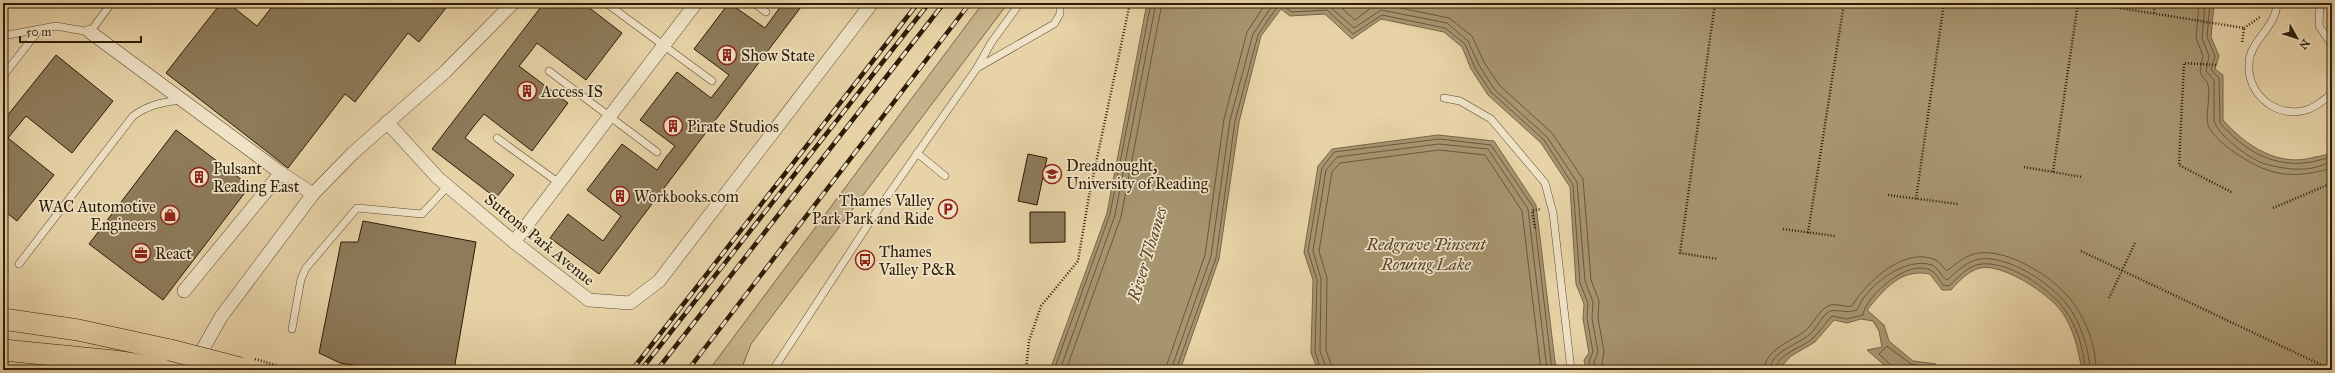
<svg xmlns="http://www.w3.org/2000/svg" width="2335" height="373" font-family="'IM FELL Great Primer',serif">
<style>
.green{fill:#c7b48c;stroke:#7a6849}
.water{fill:#a79570;stroke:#766546}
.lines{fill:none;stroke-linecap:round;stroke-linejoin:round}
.shore{stroke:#6a583b;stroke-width:1}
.building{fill:#8d7b5a;stroke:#2c1c06}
.service-casing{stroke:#5b4a2e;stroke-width:8}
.minor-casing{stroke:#5b4a2e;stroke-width:14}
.primary-casing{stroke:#2c1c06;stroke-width:22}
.path{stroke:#2c1c06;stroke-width:2.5;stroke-dasharray:1 2;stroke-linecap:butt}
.service{stroke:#efe2c6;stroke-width:7}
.minor{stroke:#efe2c6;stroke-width:13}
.primary{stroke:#e7d3a7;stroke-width:21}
.rail-casing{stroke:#2c1c06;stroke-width:4.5}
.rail{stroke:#efe2c6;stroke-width:3;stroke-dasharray:9;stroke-linecap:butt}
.primary-bridge-casing{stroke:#2c1c06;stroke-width:22;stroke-linecap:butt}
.primary-bridge{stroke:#e7d3a7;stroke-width:21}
.labels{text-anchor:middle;stroke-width:3.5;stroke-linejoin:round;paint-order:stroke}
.poi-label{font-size:16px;fill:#2c1c06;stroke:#efe2c6;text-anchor:start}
.street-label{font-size:16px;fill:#2c1c06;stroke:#efe2c6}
.water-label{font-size:17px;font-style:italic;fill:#57462b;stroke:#efe2c6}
</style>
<rect width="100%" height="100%" fill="#e7d3a7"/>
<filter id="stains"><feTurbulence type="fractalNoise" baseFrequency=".005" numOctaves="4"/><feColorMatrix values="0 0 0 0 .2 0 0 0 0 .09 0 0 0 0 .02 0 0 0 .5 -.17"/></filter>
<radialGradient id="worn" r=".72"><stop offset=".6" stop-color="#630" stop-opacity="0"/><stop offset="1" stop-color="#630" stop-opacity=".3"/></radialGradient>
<path class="green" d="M983,3h25l-257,341 -10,26h-32z"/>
<g class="water">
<path d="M1147,3h1067l-3,34 8,19 -4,13 8,6v45c23,26 56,48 92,37 6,-1 13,-2 17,-6v219h-250c-4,-20 -8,-41 -20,-58 -13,-18 -59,-49 -82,-44 -12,3 -21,13 -29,22h-9l-12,-16c-30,-6 -46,16 -63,36l17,15 5,16 24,20 23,3 -3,6h-43l-23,-20 15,-3 -3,-16 -6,-10 -12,-2 -14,4 -13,-3 -19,22 -24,14 -13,14h-192l-2,-10 5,-7 -6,-34 1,-15 -8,-20 -6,-97 -29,-44 -53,-48 -17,-26 -9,-22 -18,-15 -63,-13 -29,20 -27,-25 -35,2 -9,-7 -20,27 -22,86 -20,137 -39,111h-130l57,-157z"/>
<path d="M1438,135l56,6 42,64 20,165h-238l-7,-17 2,-73 -9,-28 14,-86 14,-17z"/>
</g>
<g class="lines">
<g class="shore">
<path d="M1288,3l6,4 35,-1 25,22 27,-18 66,13 21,18 11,24 15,24 53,48 30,45 8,99 8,21 -1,16 6,34 -4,10 1,8"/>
<path d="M1336,3l19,17 18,-14 8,-2 68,14 23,18 12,26 15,23 53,48 31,46 8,101 8,21 -1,17 6,33 -3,19"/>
<path d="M2199,3l-3,35 7,18 -3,16c2,5 5,7 7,10 5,9 -2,32 1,43 4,10 17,21 26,27 35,24 57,28 98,16"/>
<path d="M2205,3l-3,35 7,18 -3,15 8,9v40c2,14 35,38 48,43 13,4 29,7 43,6 9,0 19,-5 27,-7"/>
<path d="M2210,3l-3,34 8,19 -4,14 8,8 1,45c31,35 67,51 112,33"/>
<path d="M1054,370l56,-156 41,-211"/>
<path d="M1060,370l55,-155 41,-212"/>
<path d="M1066,370l55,-153 41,-214"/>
<path d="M1165,370l40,-115 19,-136 23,-87 19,-29"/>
<path d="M1171,370l40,-114 19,-136 23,-86 21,-31"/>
<path d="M1176,370l40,-112 19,-137 23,-86 19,-28 4,-2 11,7 35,-2 26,24 29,-19 63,13 20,16 10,24 16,24 53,48 29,45 7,98 8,20 -1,15 6,34 -4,9 1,9"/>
<path d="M1321,370l-6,-18 2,-72 -9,-29 14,-83 12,-16 105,-13 52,6 42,62 19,163"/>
<path d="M1327,370l-7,-19 1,-72 -8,-28 13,-81 11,-13 102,-13 49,5 40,60 19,161"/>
<path d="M1333,370l-7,-20 1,-72 -8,-27 13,-79 8,-9 99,-13 46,5 37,56 19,159"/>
<path d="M1764,370c1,-21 27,-28 41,-39 9,-7 13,-20 23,-25 8,-4 16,2 24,0 15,-25 53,-60 84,-46 5,3 7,8 11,11 8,-7 21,-17 32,-18 31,-4 78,26 95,51 13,18 22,43 22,66"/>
<path d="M1770,370c1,-20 29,-25 40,-36 7,-6 12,-19 20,-23 7,-2 17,3 27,-1 9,-24 48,-54 75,-45 7,3 9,12 15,15 9,-8 20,-19 33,-21 29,-4 72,25 89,48 12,17 20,42 21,63"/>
<path d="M1775,370c2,-17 28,-22 38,-32 7,-6 12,-15 19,-22l15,3 16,-4c3,-20 47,-58 69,-44 4,2 8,10 11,14l6,1c9,-8 19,-21 32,-22 28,-3 68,24 84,46 12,16 19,40 20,60"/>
<path d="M1893,370l-1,-4 -13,-12 8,-8 24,18 18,3 1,3"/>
</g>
</g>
<g class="building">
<path d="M221,3h7l29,23 18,-23h175l-31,39 -11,-9 -53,69 -10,-8 -57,74 -122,-95z"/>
<path d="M544,3h39l39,30 -36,47 -49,-37 -9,12 -9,11 49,37 -36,48 -48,-37 -10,12 -9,12 49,37 -18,23 -64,-49z"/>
<path d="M729,3l36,25 18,-25h21l-205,271 -49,-36 18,-24 35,27 18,-25 -34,-26 35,-46 35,26 9,-13 9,-11 -35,-26 37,-48 34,26 18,-23 -35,-26z"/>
<path d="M56,55l57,46 -41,52 -46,-37 -18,22 46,37 -37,46 -14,-11v-89z"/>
<path d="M176,130l74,56 -87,114 -74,-56z"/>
<path d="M1028,154l19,4 -10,47 -19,-4z"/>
<path d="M1030,212h35v30l-35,1z"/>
<path d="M363,221l113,21 -22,128h-70l-44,-7 -21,-10 22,-111h17z"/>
</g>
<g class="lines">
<defs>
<g id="service">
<path d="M606,3l106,78"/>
<path d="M754,3l12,9"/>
<path d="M1020,3l-29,40 -14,25 77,-44 6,-10v-11"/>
<path d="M2277,3c-1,25 -27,37 -28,60 -3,38 41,64 72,39 4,-3 9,-6 11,-10"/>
<path d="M2320,3l-1,23 13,19"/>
<path d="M3,36l53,-10 34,6 20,-27 4,-2"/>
<path d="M549,71l108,81"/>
<path d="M3,76l35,-45"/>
<path d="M1444,98l16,3 31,18 54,64 8,30 18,157"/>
<path d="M497,138l62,45"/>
<path d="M917,153l28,23"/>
<path d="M19,264l114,-148c15,-11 30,-14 48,-16"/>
<path d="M292,329l9,-50 5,-11 51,-60 65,6 26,-28"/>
<path d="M773,370l106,-162 98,-140"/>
</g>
<g id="minor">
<path d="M90,32l191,141"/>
<path d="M387,122l51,56 76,64 75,58 41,3 29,-22 213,-278"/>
<path d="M514,242l182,-239"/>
<path d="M184,291l97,-118 32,21"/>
<path d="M191,370l30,-53 92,-123 40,-41 92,-81 68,-69"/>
</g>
<g id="primary">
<path d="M3,319l75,11 92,20"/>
<path d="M3,350l111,11 61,9"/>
</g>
</defs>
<use href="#service" class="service-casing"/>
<use href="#minor" class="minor-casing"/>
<use href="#primary" class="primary-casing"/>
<g class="path">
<path d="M1715,3l-35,250 38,6"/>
<path d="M2088,3l156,25 -2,15"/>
<path d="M2154,13l1,-10"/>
<path d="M2244,28l16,-11"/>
<path d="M2216,65l-32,-2 -5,102 54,28"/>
<path d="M2024,167l58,10"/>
<path d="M2053,172l25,-169"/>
<path d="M1888,195l70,9"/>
<path d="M1916,199l28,-196"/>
<path d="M2273,208l59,-25"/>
<path d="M1535,228l-3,-17 9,-2"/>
<path d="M1783,229l52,7"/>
<path d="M1808,233l36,-230"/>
<path d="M2081,251l251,119"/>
<path d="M2109,298l26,-55"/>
<path d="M255,359l36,11"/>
<path d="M1026,370l3,-29 12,-35 37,-45 11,-65 41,-193"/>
</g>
<use href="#service" class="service"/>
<use href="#minor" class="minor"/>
<use href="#primary" class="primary"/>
<defs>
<g id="rail">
<path d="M632,370l286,-367"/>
<path d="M641,370l288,-367"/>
<path d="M657,370l287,-367"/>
<path d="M688,370l282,-367"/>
</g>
</defs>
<use href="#rail" class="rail-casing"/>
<use href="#rail" class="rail"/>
<defs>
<path id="primary-bridge" d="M170,350l70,18"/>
</defs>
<use href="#primary-bridge" class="primary-bridge-casing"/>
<use href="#primary-bridge" class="primary-bridge"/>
</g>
<defs>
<symbol id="building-ring" viewBox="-11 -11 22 22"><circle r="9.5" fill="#efe2c6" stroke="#8f2418" stroke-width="1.5"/><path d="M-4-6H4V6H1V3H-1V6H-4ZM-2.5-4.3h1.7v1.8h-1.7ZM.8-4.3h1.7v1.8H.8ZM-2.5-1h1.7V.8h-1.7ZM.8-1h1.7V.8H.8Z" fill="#8f2418"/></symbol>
<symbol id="university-ring" viewBox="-11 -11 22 22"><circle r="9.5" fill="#efe2c6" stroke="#8f2418" stroke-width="1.5"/><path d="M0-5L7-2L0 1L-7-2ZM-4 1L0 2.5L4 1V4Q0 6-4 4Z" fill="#8f2418"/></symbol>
<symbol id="parking-ring" viewBox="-11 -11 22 22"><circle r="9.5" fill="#efe2c6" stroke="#8f2418" stroke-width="1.5"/><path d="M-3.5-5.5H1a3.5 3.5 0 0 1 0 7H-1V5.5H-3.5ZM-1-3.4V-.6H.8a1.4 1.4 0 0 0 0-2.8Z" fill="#8f2418"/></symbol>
<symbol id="shop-ring" viewBox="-11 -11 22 22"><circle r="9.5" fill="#efe2c6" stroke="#8f2418" stroke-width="1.5"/><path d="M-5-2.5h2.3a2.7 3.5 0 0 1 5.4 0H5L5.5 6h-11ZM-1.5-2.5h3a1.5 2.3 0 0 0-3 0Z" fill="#8f2418"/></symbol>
<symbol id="office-ring" viewBox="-11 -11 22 22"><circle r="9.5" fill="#efe2c6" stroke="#8f2418" stroke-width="1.5"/><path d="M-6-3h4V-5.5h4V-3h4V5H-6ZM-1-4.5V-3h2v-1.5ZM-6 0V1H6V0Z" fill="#8f2418"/></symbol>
<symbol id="bus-ring" viewBox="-11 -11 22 22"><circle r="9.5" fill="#efe2c6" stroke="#8f2418" stroke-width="1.5"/><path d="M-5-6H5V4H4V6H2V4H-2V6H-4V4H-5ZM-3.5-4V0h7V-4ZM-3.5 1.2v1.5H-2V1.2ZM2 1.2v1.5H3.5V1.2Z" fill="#8f2418"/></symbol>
</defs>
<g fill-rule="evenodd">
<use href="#building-ring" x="716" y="44" width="22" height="22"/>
<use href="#building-ring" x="516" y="80" width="22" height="22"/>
<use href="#building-ring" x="662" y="115" width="22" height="22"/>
<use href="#university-ring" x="1041" y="163" width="22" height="22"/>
<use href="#building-ring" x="188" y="166" width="22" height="22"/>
<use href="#building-ring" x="609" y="185" width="22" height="22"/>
<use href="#parking-ring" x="937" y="198" width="22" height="22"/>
<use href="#shop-ring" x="159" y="204" width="22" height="22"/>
<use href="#office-ring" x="130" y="242" width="22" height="22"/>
<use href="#bus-ring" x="854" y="249" width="22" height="22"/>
</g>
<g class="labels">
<g class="poi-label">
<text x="741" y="61">Show State</text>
<text x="541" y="97">Access IS</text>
<text x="687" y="132">Pirate Studios</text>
<text x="1066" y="171">Dreadnought,<tspan x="1066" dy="18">University of Reading</tspan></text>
<text x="213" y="174">Pulsant<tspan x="213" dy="18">Reading East</tspan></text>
<text x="634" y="202">Workbooks.com</text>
<text x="934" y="206" text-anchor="end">Thames Valley<tspan x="934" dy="18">Park Park and Ride</tspan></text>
<text x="156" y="212" text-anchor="end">WAC Automotive<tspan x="156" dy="18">Engineers</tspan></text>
<text x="879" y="257">Thames<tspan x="879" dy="18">Valley P&amp;R</tspan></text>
<text x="155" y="259">React</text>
</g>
<g class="street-label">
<text transform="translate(540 239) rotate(39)" y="6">Suttons Park Avenue</text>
</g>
<g class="water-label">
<text x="1426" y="250">Redgrave Pinsent<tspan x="1426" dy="20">Rowing Lake</tspan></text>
<text transform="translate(1147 254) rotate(-73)" y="6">River Thames</text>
</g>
</g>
<rect width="2335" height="373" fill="none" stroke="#e7d3a7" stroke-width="16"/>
<rect x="4" y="4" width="2327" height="365" fill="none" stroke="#2c1c06" stroke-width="2"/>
<rect x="8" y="8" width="2319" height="357" fill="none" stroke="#2c1c06"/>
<g transform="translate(2297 38) rotate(129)" stroke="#efe2c6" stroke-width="3" paint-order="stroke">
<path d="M0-3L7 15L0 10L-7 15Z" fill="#2c1c06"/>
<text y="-6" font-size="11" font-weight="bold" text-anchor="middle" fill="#2c1c06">N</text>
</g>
<path d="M20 36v6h121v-6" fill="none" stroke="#2c1c06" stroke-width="2"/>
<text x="26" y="36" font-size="12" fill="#2c1c06" stroke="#efe2c6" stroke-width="3" paint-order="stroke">50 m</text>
<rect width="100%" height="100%" filter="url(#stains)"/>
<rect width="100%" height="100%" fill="url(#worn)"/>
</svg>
